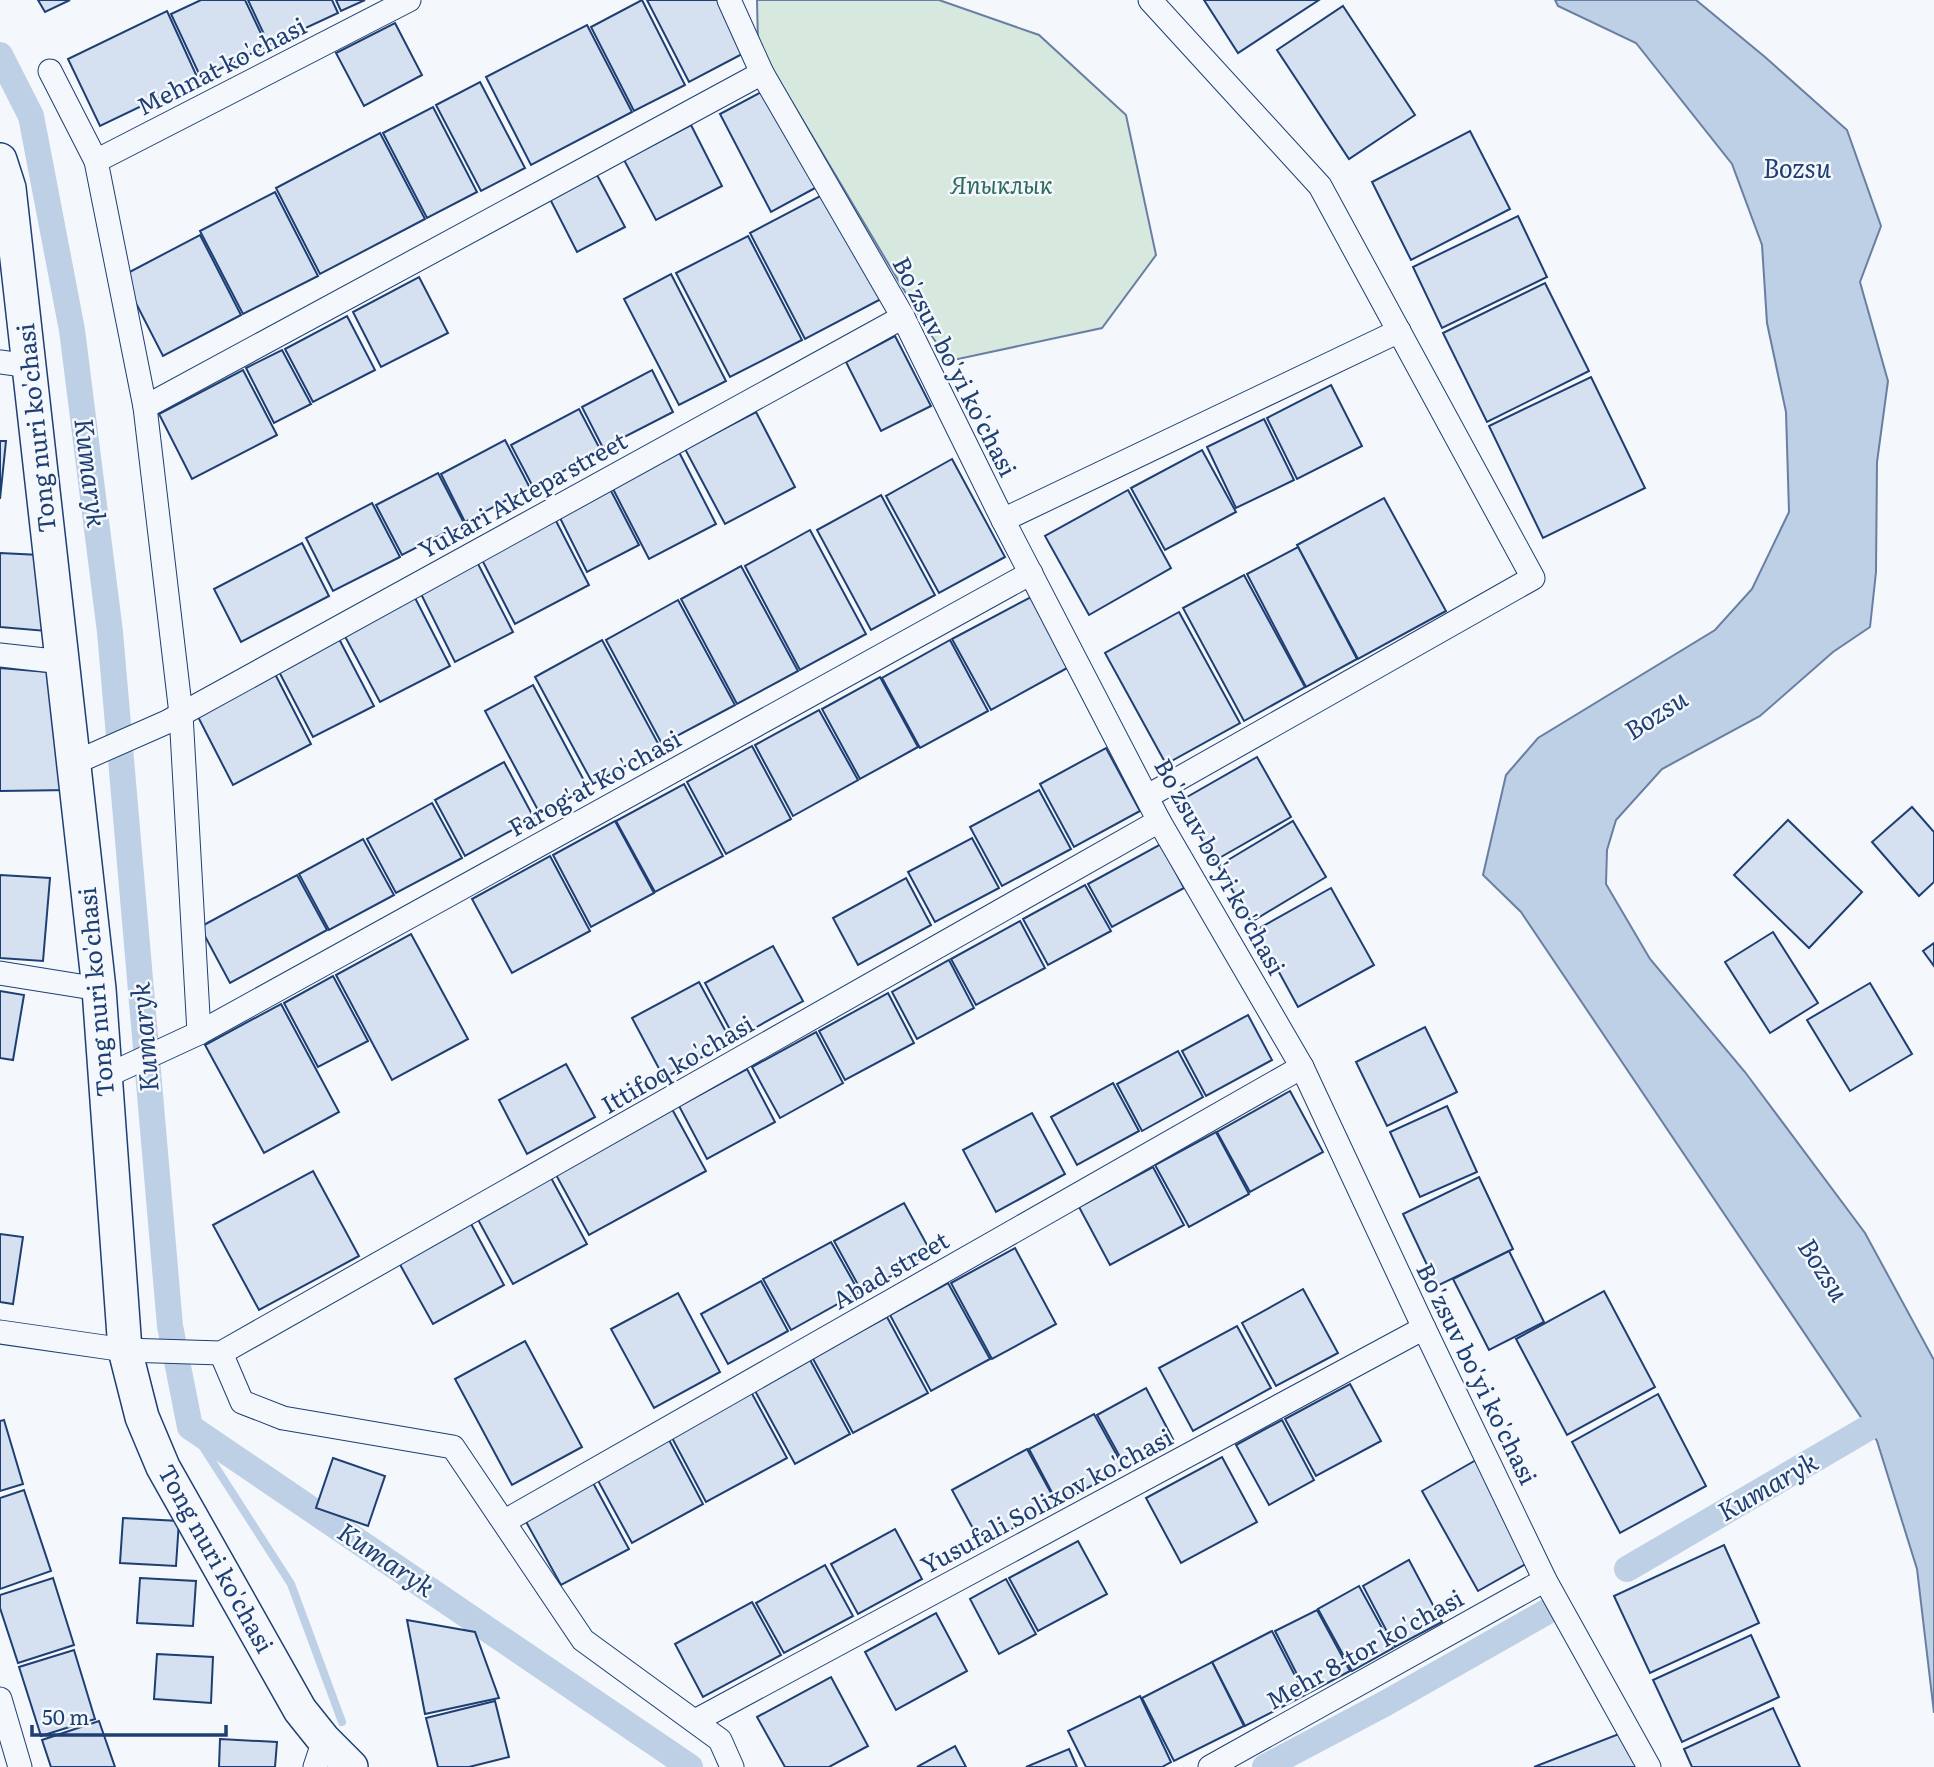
<svg xmlns="http://www.w3.org/2000/svg" width="1934" height="1767" font-family="Literata,serif">
<style>
.green{fill:#d7e8df;stroke:#687fa3;stroke-width:2}
.water{fill:#bed0e5;stroke:#687fa3;stroke-width:2}
.lines{fill:none;stroke-linecap:round;stroke-linejoin:round}
.stream{stroke:#bed0e5;stroke-width:8}
.canal{stroke:#bed0e5;stroke-width:26}
.building{fill:#d5e0f0;stroke:#1d3f73;stroke-width:2}
.street-casing{stroke:#1d3f73;stroke-width:25}
.secondary-casing{stroke:#1d3f73;stroke-width:36}
.street{stroke:#f4f7fb;stroke-width:23}
.secondary{stroke:#f4f7fb;stroke-width:33}
.labels{text-anchor:middle;stroke-width:5;stroke-linejoin:round;paint-order:stroke}
.street-label{font-size:24px;fill:#1d3f73;stroke:#f4f7fb}
.park-label{font-size:24px;font-style:italic;fill:#2c6c60;stroke:#f4f7fb}
.water-label{font-size:26px;font-style:italic;fill:#1d3f73;stroke:#f4f7fb}
</style>
<rect width="100%" height="100%" fill="#f4f7fb"/>
<path class="green" d="M757,0h182l100,35 87,80 30,140 -54,73 -153,33 -20,-29 -171,-287z"/>
<path class="water" d="M1555,0h141l69,57 82,73 34,96 -21,56 28,99 -11,81 -1,110 -6,55 -37,25 -73,64 -98,53 -46,51 -9,30 -1,34 44,75 95,113 120,161 69,127v353l-17,-144 -40,-128 -356,-529 -38,-37 23,-100 32,-37 177,-108 37,-41 37,-77 -3,-100 -19,-89 -5,-78 -30,-81 -96,-121 -78,-37z"/>
<g class="lines">
<path class="stream" d="M190,1427l101,157 51,138"/>
<g class="canal">
<path d="M0,55l31,61 41,214 38,302 60,694 20,101 500,340"/>
<path d="M1627,1569l270,-158"/>
<path d="M1265,1767l121,-64 162,-92"/>
</g>
</g>
<g class="building">
<path d="M38,0h32l-25,12z"/>
<path d="M201,0h44l22,46 -66,32 -30,-64z"/>
<path d="M248,0h84l6,13 -69,32z"/>
<path d="M336,0h29l-24,11z"/>
<path d="M642,0l43,85 -51,26 -43,-84z"/>
<path d="M647,0h73l26,52 -57,30z"/>
<path d="M1204,0h115l-81,53z"/>
<path d="M1343,6l72,109 -66,44 -72,-109z"/>
<path d="M167,11l31,68 -98,47 -32,-67z"/>
<path d="M395,23l27,52 -58,31 -28,-53z"/>
<path d="M587,25l45,87 -101,53 -45,-88z"/>
<path d="M480,82l45,86 -44,23 -45,-86z"/>
<path d="M767,89l50,98 -46,25 -51,-98z"/>
<path d="M433,107l44,85 -50,26 -44,-85z"/>
<path d="M691,125l31,61 -66,34 -32,-60z"/>
<path d="M1470,131l40,78 -99,51 -39,-78z"/>
<path d="M380,133l45,86 -105,55 -44,-86z"/>
<path d="M597,175l28,52 -48,25 -27,-53z"/>
<path d="M275,192l43,84 -75,38 -43,-83z"/>
<path d="M826,193l55,106 -76,40 -55,-106z"/>
<path d="M1518,216l29,61 -105,51 -29,-61z"/>
<path d="M200,235l41,80 -78,41 -41,-80z"/>
<path d="M748,236l54,104 -72,37 -54,-104z"/>
<path d="M671,274l55,107 -47,24 -55,-106z"/>
<path d="M419,277l29,56 -67,34 -28,-55z"/>
<path d="M1545,283l44,88 -102,51 -44,-89z"/>
<path d="M347,316l28,54 -62,32 -28,-53z"/>
<path d="M895,336l36,70 -50,25 -35,-69z"/>
<path d="M282,350l29,54 -37,19 -28,-55z"/>
<path d="M243,370l34,65 -85,44 -33,-65z"/>
<path d="M652,370l21,42 -70,36 -21,-41z"/>
<path d="M1591,377l54,111 -102,50 -54,-112z"/>
<path d="M1331,385l31,61 -65,33 -30,-61z"/>
<path d="M579,409l22,42 -68,36 -22,-42z"/>
<path d="M756,412l39,75 -70,37 -40,-75z"/>
<path d="M1264,419l30,61 -58,28 -29,-61z"/>
<path d="M505,440l25,48 -65,34 -24,-48z"/>
<path d="M0,441h6l-6,58z"/>
<path d="M1202,450l34,62 -71,38 -34,-62z"/>
<path d="M679,452l37,72 -67,35 -37,-72z"/>
<path d="M952,459l53,98 -66,36 -53,-97z"/>
<path d="M438,473l26,50 -62,32 -26,-50z"/>
<path d="M609,487l30,58 -52,27 -29,-58z"/>
<path d="M1128,490l43,78 -82,47 -44,-79z"/>
<path d="M881,495l54,100 -64,35 -54,-100z"/>
<path d="M1384,498l62,113 -88,48 -61,-114z"/>
<path d="M372,503l28,54 -67,34 -27,-53z"/>
<path d="M554,517l35,68 -74,39 -35,-68z"/>
<path d="M810,530l56,104 -66,36 -55,-104z"/>
<path d="M302,543l27,53 -88,46 -27,-53z"/>
<path d="M1298,547l59,112 -51,28 -59,-113z"/>
<path d="M0,553l40,2 6,76 -46,-4z"/>
<path d="M475,558l38,74 -58,30 -37,-74z"/>
<path d="M741,566l57,105 -61,33 -56,-105z"/>
<path d="M1244,575l61,112 -61,34 -61,-113z"/>
<path d="M412,592l38,74 -70,36 -39,-73z"/>
<path d="M1031,597l38,70 -78,43 -39,-71z"/>
<path d="M678,600l57,105 -73,39 -56,-104z"/>
<path d="M1179,612l61,111 -74,41 -61,-111z"/>
<path d="M337,635l37,71 -61,31 -37,-71z"/>
<path d="M602,640l58,107 -67,37 -58,-107z"/>
<path d="M950,640l38,71 -68,37 -38,-70z"/>
<path d="M0,668l59,5 11,117 -70,1z"/>
<path d="M273,670l38,74 -78,41 -38,-74z"/>
<path d="M880,677l38,70 -58,32 -38,-70z"/>
<path d="M533,685l55,103 -48,26 -55,-103z"/>
<path d="M819,710l39,70 -65,36 -38,-71z"/>
<path d="M752,746l39,73 -65,35 -39,-72z"/>
<path d="M1106,748l34,63 -66,36 -34,-63z"/>
<path d="M1257,757l34,60 -77,44 -34,-60z"/>
<path d="M504,762l30,56 -69,38 -30,-56z"/>
<path d="M684,784l39,72 -68,36 -39,-71z"/>
<path d="M1039,790l32,59 -69,37 -32,-59z"/>
<path d="M432,803l30,55 -66,35 -29,-54z"/>
<path d="M1912,807l22,25v50l-15,14 -47,-54z"/>
<path d="M1788,820l74,72 -53,56 -75,-73z"/>
<path d="M615,821l39,72 -63,34 -38,-72z"/>
<path d="M1293,821l33,56 -75,45 -33,-56z"/>
<path d="M972,838l27,50 -64,34 -27,-50z"/>
<path d="M363,839l31,56 -65,35 -30,-56z"/>
<path d="M1161,844l23,44 -72,39 -24,-43z"/>
<path d="M550,856l40,75 -78,42 -40,-74z"/>
<path d="M0,875l50,3 -7,83 -43,-3z"/>
<path d="M297,875l30,55 -97,53 -30,-56z"/>
<path d="M906,878l25,47 -73,40 -25,-47z"/>
<path d="M1085,885l26,46 -63,34 -25,-46z"/>
<path d="M1331,888l43,77 -76,42 -42,-77z"/>
<path d="M1020,921l25,47 -69,37 -25,-46z"/>
<path d="M1773,932l45,71 -48,30 -45,-71z"/>
<path d="M411,934l57,105 -76,41 -56,-105z"/>
<path d="M1934,943v23l-11,-15z"/>
<path d="M773,946l30,55 -68,38 -30,-56z"/>
<path d="M949,960l25,48 -57,31 -25,-47z"/>
<path d="M333,976l35,65 -50,26 -34,-64z"/>
<path d="M699,982l32,59 -67,37 -32,-60z"/>
<path d="M1870,983l42,71 -62,37 -43,-71z"/>
<path d="M0,991l24,4 -11,65 -13,-2z"/>
<path d="M888,993l26,50 -69,37 -26,-49z"/>
<path d="M281,1004l58,108 -75,41 -59,-108z"/>
<path d="M1248,1015l24,45 -66,36 -24,-45z"/>
<path d="M1425,1027l32,65 -70,34 -31,-64z"/>
<path d="M816,1032l27,51 -63,35 -28,-51z"/>
<path d="M1178,1051l25,46 -61,34 -25,-47z"/>
<path d="M566,1064l29,53 -68,37 -28,-54z"/>
<path d="M747,1069l28,53 -68,37 -28,-53z"/>
<path d="M1113,1083l26,48 -62,34 -26,-48z"/>
<path d="M1290,1091l33,61 -73,40 -33,-60z"/>
<path d="M1447,1106l30,66 -57,25 -30,-65z"/>
<path d="M672,1109l34,62 -117,64 -34,-62z"/>
<path d="M1032,1113l33,61 -69,38 -33,-62z"/>
<path d="M1216,1132l33,62 -60,33 -34,-62z"/>
<path d="M1153,1167l31,58 -74,40 -31,-58z"/>
<path d="M313,1171l46,85 -100,54 -46,-85z"/>
<path d="M550,1176l37,68 -74,40 -37,-68z"/>
<path d="M1479,1177l34,72 -76,37 -34,-72z"/>
<path d="M904,1203l28,51 -70,38 -28,-51z"/>
<path d="M470,1222l34,63 -71,39 -35,-63z"/>
<path d="M0,1234l23,3 -10,67 -13,-2z"/>
<path d="M831,1242l28,50 -68,38 -28,-51z"/>
<path d="M1015,1248l41,76 -64,35 -41,-76z"/>
<path d="M1509,1251l35,71 -55,28 -36,-71z"/>
<path d="M761,1281l27,50 -60,33 -27,-50z"/>
<path d="M948,1283l42,76 -59,32 -41,-76z"/>
<path d="M1303,1289l35,64 -62,33 -34,-63z"/>
<path d="M1604,1291l51,96 -88,48 -51,-96z"/>
<path d="M678,1293l42,79 -66,36 -43,-79z"/>
<path d="M887,1317l41,76 -75,40 -41,-76z"/>
<path d="M1237,1326l34,62 -78,43 -34,-63z"/>
<path d="M525,1341l57,106 -70,38 -57,-106z"/>
<path d="M809,1358l41,76 -55,30 -41,-75z"/>
<path d="M1350,1384l31,57 -65,35 -31,-57z"/>
<path d="M1146,1388l28,53 -48,27 -29,-53z"/>
<path d="M750,1390l37,68 -81,44 -36,-68z"/>
<path d="M1658,1394l48,92 -86,47 -48,-91z"/>
<path d="M1094,1414l30,54 -66,36 -29,-55z"/>
<path d="M4,1420l19,64 -23,7v-70z"/>
<path d="M1282,1420l32,60 -45,25 -33,-60z"/>
<path d="M668,1438l35,66 -71,39 -36,-66z"/>
<path d="M1027,1449l30,55 -75,41 -30,-55z"/>
<path d="M1222,1457l35,65 -76,41 -35,-65z"/>
<path d="M333,1458l52,18 -17,50 -52,-18z"/>
<path d="M1476,1460l57,100 -55,31 -56,-100z"/>
<path d="M592,1481l37,68 -68,36 -37,-67z"/>
<path d="M24,1490l27,81 -51,18v-91z"/>
<path d="M123,1518l56,3 -3,45 -56,-3z"/>
<path d="M895,1529l27,50 -64,35 -27,-50z"/>
<path d="M1078,1541l29,53 -69,37 -29,-53z"/>
<path d="M1724,1545l35,78 -109,50 -36,-77z"/>
<path d="M1409,1560l33,62 -47,25 -32,-61z"/>
<path d="M825,1565l28,51 -69,37 -28,-50z"/>
<path d="M53,1578l21,67 -56,18 -18,-55v-13z"/>
<path d="M140,1578l56,3 -3,45 -56,-3z"/>
<path d="M1006,1579l30,55 -37,20 -29,-55z"/>
<path d="M1359,1586l34,62 -41,23 -34,-62z"/>
<path d="M752,1602l29,53 -78,42 -28,-53z"/>
<path d="M1317,1610l33,61 -43,23 -32,-63z"/>
<path d="M936,1613l31,58 -71,39 -31,-58z"/>
<path d="M407,1620l68,12 24,66 -74,16z"/>
<path d="M1272,1631l33,64 -60,31 -33,-64z"/>
<path d="M1751,1635l28,62 -97,45 -29,-62z"/>
<path d="M74,1650l21,69 -54,17 -22,-69z"/>
<path d="M157,1654l56,3 -2,46 -57,-4z"/>
<path d="M1212,1662l32,64 -70,35 -32,-63z"/>
<path d="M831,1677l37,69 -39,21h-44l-28,-50z"/>
<path d="M1140,1696l31,66 -9,5h-76l-18,-36z"/>
<path d="M495,1701l14,56 -40,10h-31l-12,-49z"/>
<path d="M1773,1708l27,59h-108l-8,-18z"/>
<path d="M99,1721l16,46h-64l-9,-27z"/>
<path d="M1624,1732l13,35h-103z"/>
<path d="M220,1739l57,3 -2,25h-56z"/>
<path d="M955,1746l11,21h-49z"/>
<path d="M1069,1749l8,18h-51z"/>
</g>
<g class="lines">
<defs>
<g id="street">
<path d="M729,0l33,73 141,244 100,203 156,301 143,246 122,261 121,252 104,187"/>
<path d="M50,71l46,90 49,246 36,307 18,319"/>
<path d="M96,161l313,-161"/>
<path d="M0,362l30,4"/>
<path d="M145,407l617,-334"/>
<path d="M1003,520l396,-189"/>
<path d="M0,655l63,7"/>
<path d="M74,763l93,-41 736,-405"/>
<path d="M1148,796l385,-218 -213,-392 -170,-186"/>
<path d="M0,973l99,16"/>
<path d="M106,1076l93,-43 832,-460"/>
<path d="M0,1332l125,18 96,3 938,-532"/>
<path d="M221,1353l21,49 41,16 170,29 130,193 137,100 12,27"/>
<path d="M505,1521l797,-454"/>
<path d="M0,1699l20,68"/>
<path d="M695,1721l729,-393"/>
<path d="M315,1767l9,-27"/>
<path d="M1210,1767l335,-187"/>
</g>
<path id="secondary" d="M0,160l9,28 90,801 26,361 17,67 21,50 137,243 24,30 27,27"/>
</defs>
<use href="#street" class="street-casing"/>
<use href="#secondary" class="secondary-casing"/>
<use href="#street" class="street"/>
<use href="#secondary" class="secondary"/>
</g>
<g class="labels">
<g class="street-label">
<text transform="translate(222 67) rotate(-27)" y="8">Mehnat ko'chasi</text>
<text transform="translate(954 367) rotate(63)" y="8">Bo'zsuv bo'yi ko'chasi</text>
<text transform="translate(37 428) rotate(-96)" y="8">Tong nuri ko'chasi</text>
<text transform="translate(523 496) rotate(-29)" y="8">Yukari Aktepa street</text>
<text transform="translate(595 784) rotate(-29)" y="8">Farog'at Ko'chasi</text>
<text transform="translate(1219 867) rotate(61)" y="8">Bo'zsuv bo'yi ko'chasi</text>
<text transform="translate(97 992) rotate(-95)" y="8">Tong nuri ko'chasi</text>
<text transform="translate(678 1065) rotate(-30)" y="8">Ittifoq ko'chasi</text>
<text transform="translate(891 1271) rotate(-30)" y="8">Abad street</text>
<text transform="translate(1476 1374) rotate(64)" y="8">Bo'zsuv bo'yi ko'chasi</text>
<text transform="translate(1047 1502) rotate(-28)" y="8">Yusufali Solixov ko'chasi</text>
<text transform="translate(215 1559) rotate(61)" y="8">Tong nuri ko'chasi</text>
<text transform="translate(1365 1650) rotate(-29)" y="8">Mehr 8-tor ko'chasi</text>
</g>
<g class="park-label">
<text x="1001" y="194">Япыклык</text>
</g>
<g class="water-label">
<text x="1797" y="178">Bozsu</text>
<text transform="translate(90 473) rotate(83)" y="9">Kumaryk</text>
<text transform="translate(1656 715) rotate(-33)" y="9">Bozsu</text>
<text transform="translate(145 1037) rotate(-95)" y="9">Kumaryk</text>
<text transform="translate(1823 1270) rotate(57)" y="9">Bozsu</text>
<text transform="translate(1768 1487) rotate(-30)" y="9">Kumaryk</text>
<text transform="translate(386 1560) rotate(34)" y="9">Kumaryk</text>
</g>
</g>
<path d="M32 1725v10h194v-10" fill="none" stroke="#1d3f73" stroke-width="3.5"/>
<text x="42" y="1725" font-size="21" fill="#1d3f73" stroke="#f4f7fb" stroke-width="5" paint-order="stroke">50 m</text>
</svg>
